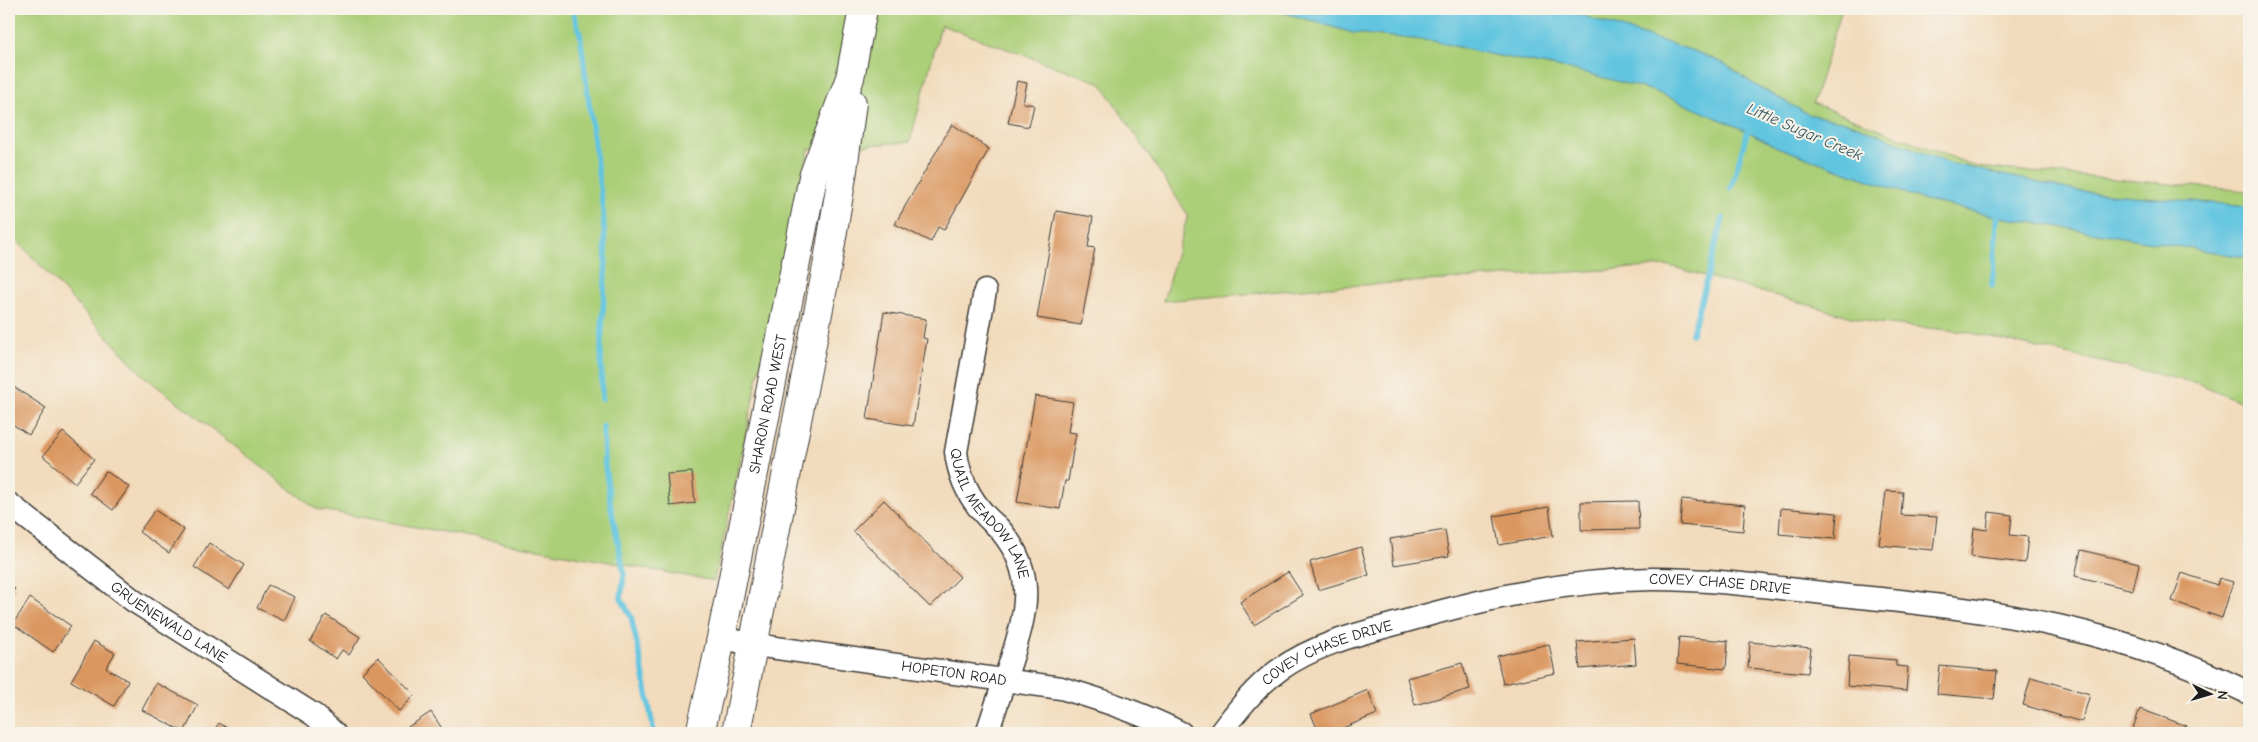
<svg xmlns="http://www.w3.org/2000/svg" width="2258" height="742" font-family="'Comic Neue',sans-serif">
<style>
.green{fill:#abcf78;stroke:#64764a}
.water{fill:#62c5e0;stroke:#3f707e}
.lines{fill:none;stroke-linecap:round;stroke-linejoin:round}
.stream{stroke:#62c5e0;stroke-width:5.5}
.building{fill:#da9760}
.minor-casing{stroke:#3c3934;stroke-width:25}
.secondary-casing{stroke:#3c3934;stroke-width:30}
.minor{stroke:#fff;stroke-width:22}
.secondary{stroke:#fff;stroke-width:28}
.labels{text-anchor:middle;stroke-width:4;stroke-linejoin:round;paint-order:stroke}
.street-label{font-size:15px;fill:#1c1c1c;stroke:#f7f3e8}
.water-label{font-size:16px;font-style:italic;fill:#345761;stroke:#f7f3e8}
</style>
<rect width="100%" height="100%" fill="#f7f3e8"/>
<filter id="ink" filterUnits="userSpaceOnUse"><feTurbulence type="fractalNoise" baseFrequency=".02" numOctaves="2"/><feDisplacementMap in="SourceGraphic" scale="10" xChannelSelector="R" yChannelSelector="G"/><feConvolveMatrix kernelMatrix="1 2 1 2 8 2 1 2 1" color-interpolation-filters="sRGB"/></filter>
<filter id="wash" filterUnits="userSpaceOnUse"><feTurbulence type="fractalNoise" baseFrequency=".0096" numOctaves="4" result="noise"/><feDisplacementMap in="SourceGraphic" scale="20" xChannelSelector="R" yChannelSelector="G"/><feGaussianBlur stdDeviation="1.12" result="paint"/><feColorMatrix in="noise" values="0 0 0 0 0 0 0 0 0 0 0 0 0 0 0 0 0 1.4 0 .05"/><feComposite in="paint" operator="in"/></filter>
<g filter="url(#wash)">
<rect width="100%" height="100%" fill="#f2dbbc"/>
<path class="green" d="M9,9h1833l-29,94 164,64 272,24v214l-52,-22 -230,-51 -97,-10 -201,-56 -355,22 -151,13 25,-86 -87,-132 -160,-58 -31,117 -101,7 -41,178 -30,145 -24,109 -398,-72 -171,-132 -136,-145z"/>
<path class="water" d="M1271,9h291l135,43 28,12 27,19 56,31 42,9 99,40 128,28 172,15v52l-250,-41 -78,-18 -144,-52 -30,-16 -93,-40 -76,-20 -95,-18 -50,-12 -80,-8z"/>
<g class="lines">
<g class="stream">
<path d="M572,9l8,24 23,178 3,49 -5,87 1,52"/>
<path d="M1731,188l18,-62"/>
<path d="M1992,286l6,-75"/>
<path d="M1692,334l31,-116"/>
<path d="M603,426l1,33 7,48 13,66 -3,25 10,19 11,49 12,67"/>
</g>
</g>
<g id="blocks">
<g class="building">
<path d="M1017,81l10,2 -4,20 11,2 -5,22 -21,-4z"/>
<path d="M952,124l37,25 -45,81 -6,-3 -7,15 -36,-18z"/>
<path d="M1056,211l37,6 -5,30 7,1 -14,77 -44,-7z"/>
<path d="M884,312l42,7 -3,19 4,1 -14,87 -46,-7z"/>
<path d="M9,384l37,24 -17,27 -20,-13z"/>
<path d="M1035,396l38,6 -5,30 8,1 -8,48h-3l-5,28 -43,-7z"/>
<path d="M63,432l31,27 -19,24 -32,-27z"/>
<path d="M106,471l23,16 -16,23 -23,-17z"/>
<path d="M692,472l3,31 -25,3 -3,-32z"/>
<path d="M1886,491l17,1 -2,23 36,2 -4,33 -54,-5z"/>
<path d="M1682,499l63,6 -2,26 -63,-6z"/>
<path d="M884,500l76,77 -30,30 -77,-76z"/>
<path d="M1638,501l1,28 -58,1v-28z"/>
<path d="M1549,507l4,29 -54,9 -5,-29z"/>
<path d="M1781,508l56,5 -2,26 -56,-5z"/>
<path d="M155,510l29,20 -15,23 -30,-21z"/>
<path d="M1989,512l23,3 -2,20 18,2 -3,26 -54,-6 3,-29 13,2z"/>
<path d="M1445,530l4,26 -55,9 -4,-26z"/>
<path d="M209,543l35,22 -15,25 -35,-23z"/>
<path d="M1361,547l8,28 -51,15 -8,-28z"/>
<path d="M2081,550l58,14 -6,26 -58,-14z"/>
<path d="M1288,572l15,23 -49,30 -14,-23z"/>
<path d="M2182,573l35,12 2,-7 14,4 -11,36 -50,-17z"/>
<path d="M9,584l6,5 -6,7z"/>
<path d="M268,585l27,12 -11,24 -27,-13z"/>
<path d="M30,598l41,28 -18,26 -40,-28z"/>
<path d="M326,615l34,22 -11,18 -7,-5 -6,9 -26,-18z"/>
<path d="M1679,637l49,4 -2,28 -49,-5z"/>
<path d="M1634,638l2,26 -56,5 -3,-27z"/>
<path d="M94,641l21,12 -9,15 22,13 -14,25 -43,-25z"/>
<path d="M1750,642l61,6 -3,25 -60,-5z"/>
<path d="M1549,644l6,29 -52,11 -6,-28z"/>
<path d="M1849,656l47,4v6l12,1 -2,24 -59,-5z"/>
<path d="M378,657l37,38 -16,16 -37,-38z"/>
<path d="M1462,663l8,26 -55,16 -8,-27z"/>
<path d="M1940,666l57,5 -3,28 -57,-5z"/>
<path d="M2031,677l59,17 -8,28 -59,-17z"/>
<path d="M156,683l42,22 -14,27 -42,-22z"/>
<path d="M1368,690l9,24 -46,19h-12l-8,-19z"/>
<path d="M2140,709l47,17 -3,7h-53z"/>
<path d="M431,712l14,21h-33l-4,-6z"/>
<path d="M219,723l16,10h-23z"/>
</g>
</g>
</g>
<g filter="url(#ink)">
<use href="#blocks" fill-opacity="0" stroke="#3c3934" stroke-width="1"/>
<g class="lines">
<defs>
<g id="minor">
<path id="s1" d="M985,291l-29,161c3,25 13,46 30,64 5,6 12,10 16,16 35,43 24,81 9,129 -8,24 -16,48 -24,72"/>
<path id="s2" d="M9,504l125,97 180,114 20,18"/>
<path id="s3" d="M722,637l26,7 313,44c42,12 81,25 120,45"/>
<path id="s4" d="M1220,733c18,-23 35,-46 59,-63 38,-27 83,-37 127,-49 80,-23 163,-41 247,-42 69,0 138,11 207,18 140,13 261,33 389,96"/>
</g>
<g id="secondary">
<path id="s5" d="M700,733l15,-65 98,-491 37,-99 13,-69"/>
<path d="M736,733l91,-466 16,-97 9,-67"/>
</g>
</defs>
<use href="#minor" class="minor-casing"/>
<use href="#secondary" class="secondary-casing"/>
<use href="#minor" class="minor"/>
<use href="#secondary" class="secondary"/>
</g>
</g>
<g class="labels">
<g class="street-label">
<text dy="5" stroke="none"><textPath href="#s5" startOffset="336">SHARON ROAD WEST</textPath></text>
<text dy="5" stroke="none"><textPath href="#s1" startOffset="235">QUAIL MEADOW LANE</textPath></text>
<text dy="5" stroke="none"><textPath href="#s4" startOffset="542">COVEY CHASE DRIVE</textPath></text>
<text dy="5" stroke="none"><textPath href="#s2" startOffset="199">GRUENEWALD LANE</textPath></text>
<text dy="5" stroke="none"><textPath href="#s4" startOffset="138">COVEY CHASE DRIVE</textPath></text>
<text dy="5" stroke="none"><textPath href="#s3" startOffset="235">HOPETON ROAD</textPath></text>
</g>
<g class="water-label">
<text transform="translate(1805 131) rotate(23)" y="6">Little Sugar Creek</text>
</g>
</g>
<rect width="2258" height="742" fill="none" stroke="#f7f3e8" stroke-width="30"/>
<g transform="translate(2210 694) rotate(95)" stroke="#f7f3e8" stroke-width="4" paint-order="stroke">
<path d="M0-4L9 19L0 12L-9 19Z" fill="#1c1c1c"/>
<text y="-8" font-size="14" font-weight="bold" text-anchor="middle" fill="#1c1c1c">N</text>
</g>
</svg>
